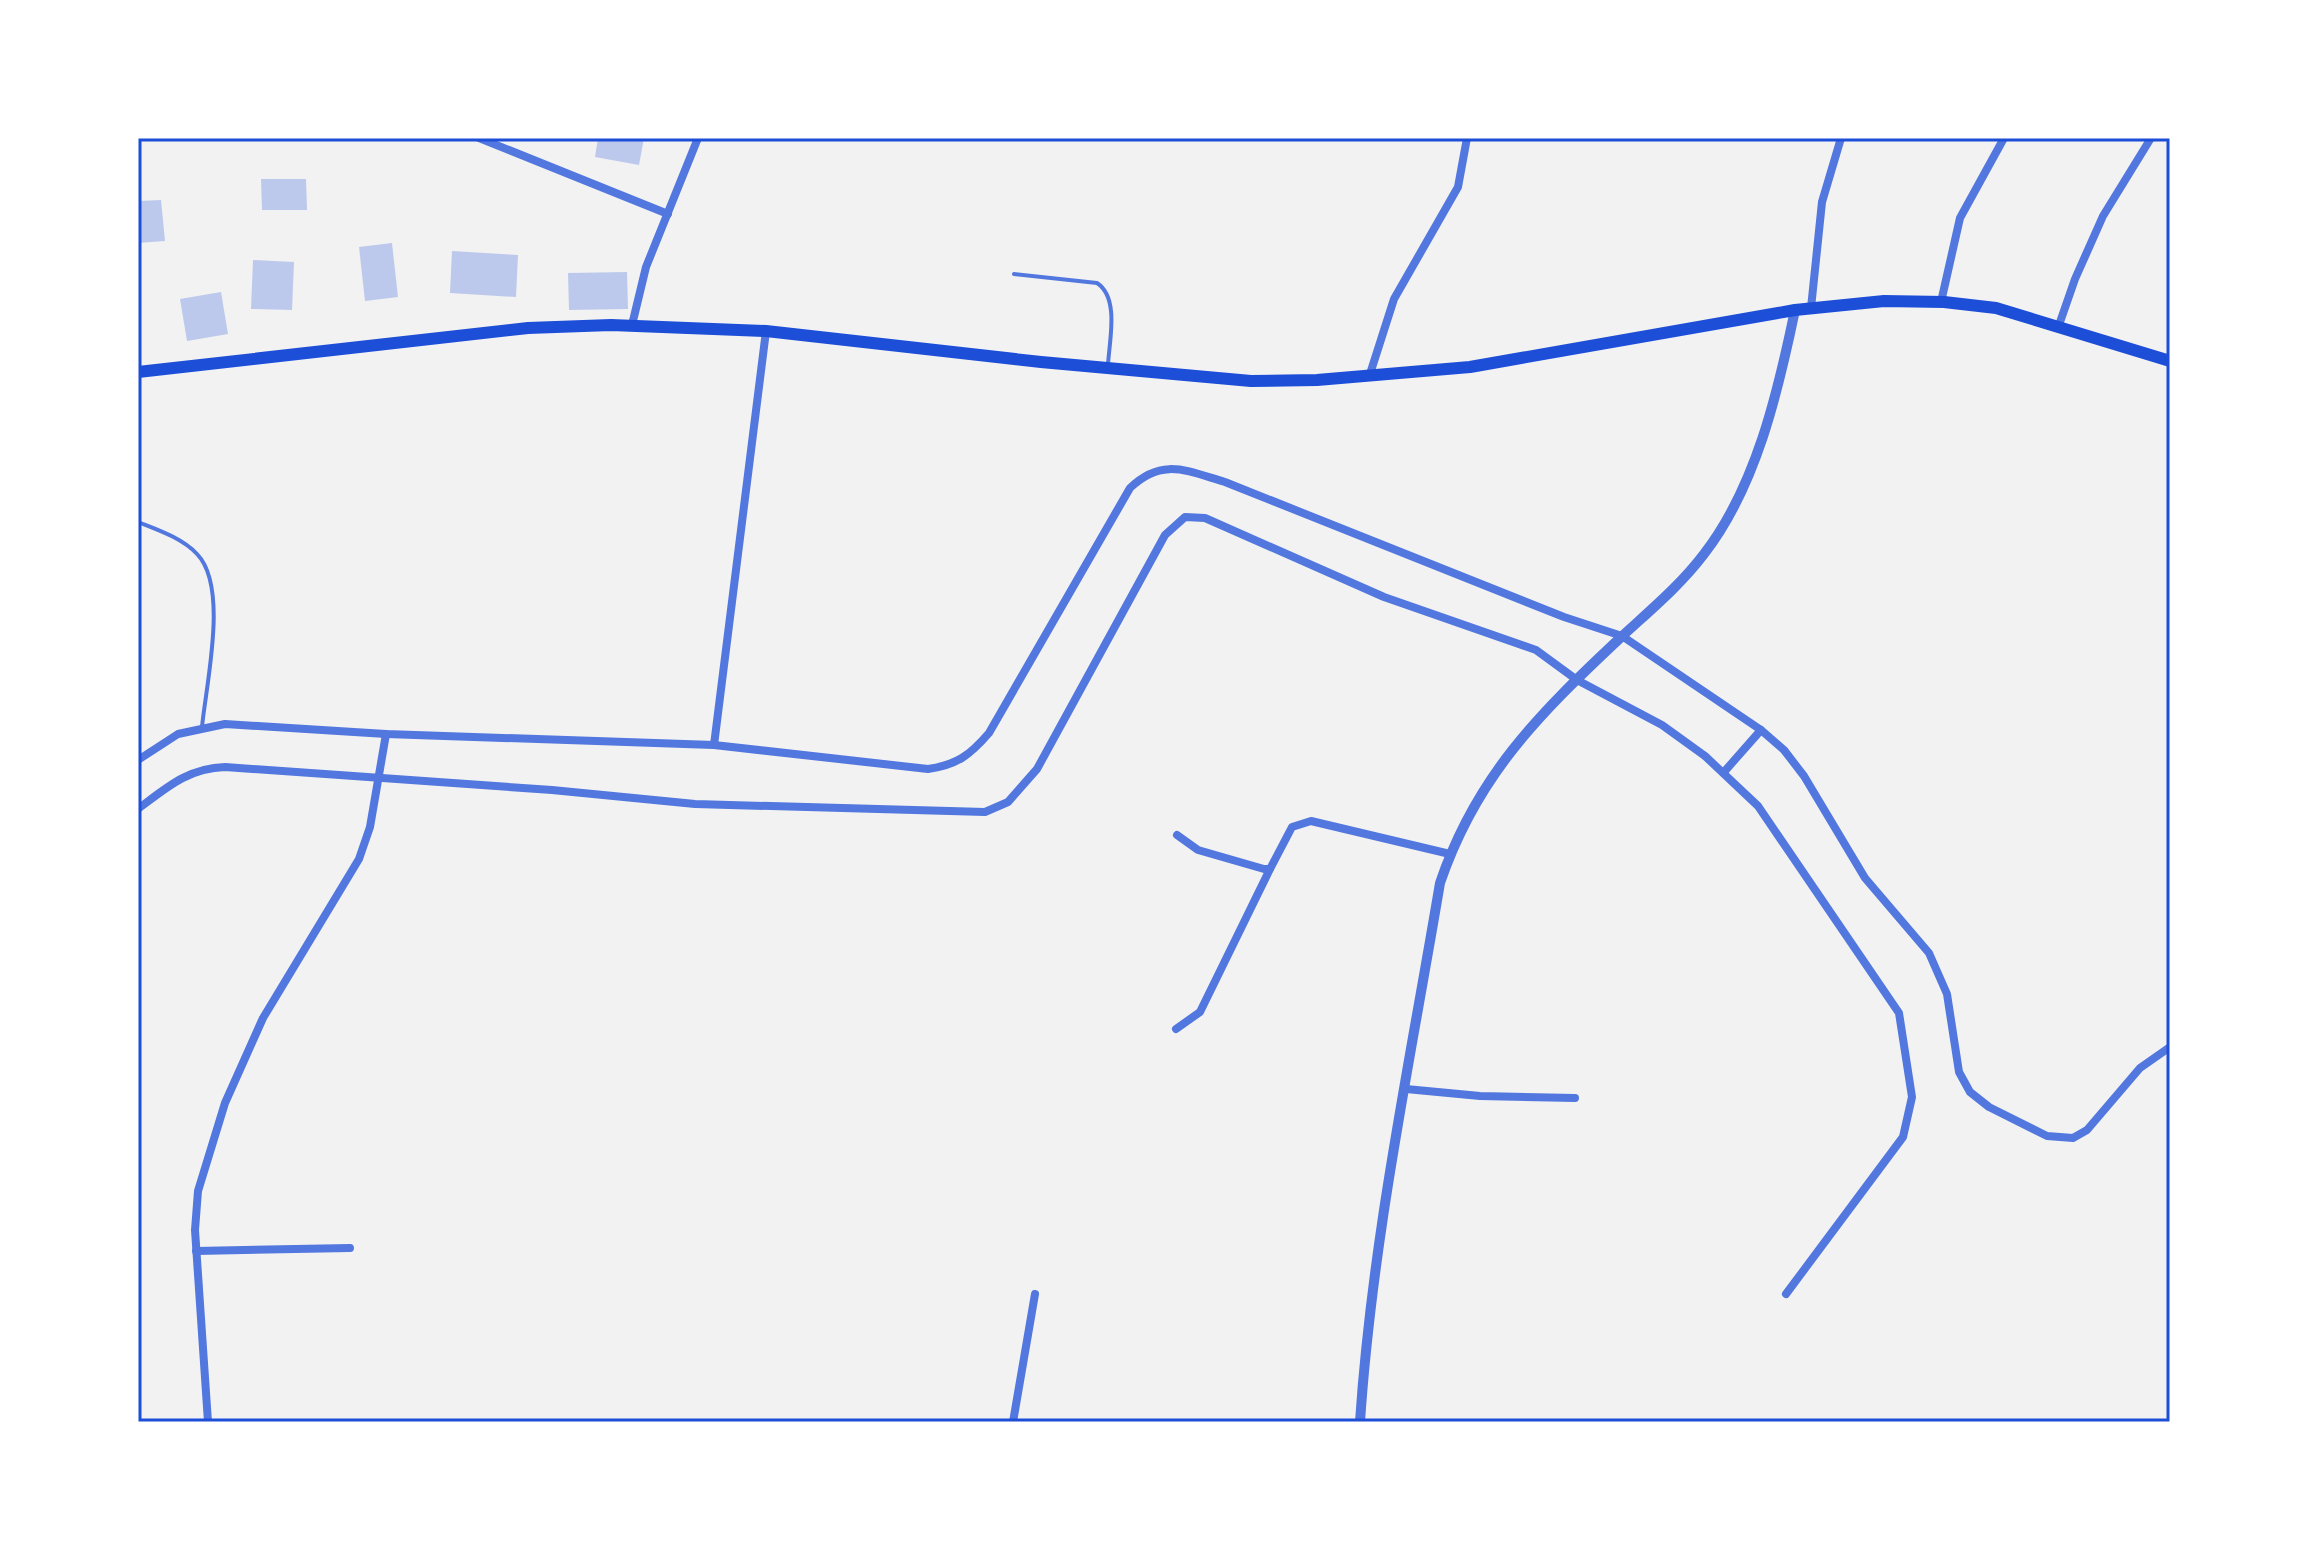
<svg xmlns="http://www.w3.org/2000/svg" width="2308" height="1560" font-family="'DM Sans',sans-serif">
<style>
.building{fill:#bdc9ec}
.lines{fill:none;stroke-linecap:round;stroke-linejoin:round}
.service{stroke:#5277de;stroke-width:4}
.minor{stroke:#5277de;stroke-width:8}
.tertiary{stroke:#5277de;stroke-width:10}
.secondary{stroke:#1d4ed8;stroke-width:12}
.neatline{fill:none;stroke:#1d4ed8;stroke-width:3}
</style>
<rect width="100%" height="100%" fill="#f2f2f2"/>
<g class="building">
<path d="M598,138h46l-5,27 -44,-8z"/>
<path d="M261,179h45l1,31h-45z"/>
<path d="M161,200l4,41 -27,2v-42z"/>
<path d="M392,243l6,54 -33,4 -6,-54z"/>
<path d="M452,251l66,4 -2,42 -66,-4z"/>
<path d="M253,260l41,2 -2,48 -41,-1z"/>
<path d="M627,272l1,37 -59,1 -1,-37z"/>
<path d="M221,292l7,42 -41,7 -7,-42z"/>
</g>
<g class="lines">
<g class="service">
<path d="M1014,274l83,9c23,15 12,59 11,82"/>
<path d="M138,522c20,8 44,16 59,32 32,33 9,130 5,173"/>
</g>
<g class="minor">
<path d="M479,138l189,76"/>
<path d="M1941,302l19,-84 44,-80"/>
<path d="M1811,308l11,-106 19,-64"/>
<path d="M632,325l14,-58 52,-129"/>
<path d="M2059,325l16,-46 28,-63 48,-78"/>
<path d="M1369,377l25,-78 64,-112 9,-49"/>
<path d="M714,745l214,24c29,-4 42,-14 61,-36l141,-245c32,-31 57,-17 95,-6l339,135 58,19 139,94 23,20 20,26 61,102 64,75 18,41 12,78 11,20 19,15 58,29 26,2 14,-8 53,-62 30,-21"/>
<path d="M138,760l40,-26 47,-10 161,10 328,11 52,-414"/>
<path d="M1724,772l37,-42"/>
<path d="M138,809c28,-21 50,-41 87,-42l327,23 143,14 290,8 23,-10 29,-33 128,-234 20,-18 20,1 179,79 152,53 41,30 85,45 43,31 53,50 141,207 13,84 -9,40 -117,157"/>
<path d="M1177,835l21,15 66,19h6l22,-42 19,-6 139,33"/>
<path d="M1176,1029l24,-17 70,-143"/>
<path d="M1406,1089l74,7 95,2"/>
<path d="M196,1251l154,-3"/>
<path d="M208,1422l-13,-192 3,-39 27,-88 38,-85 96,-159 11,-32 16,-93"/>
<path d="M1013,1422l22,-128"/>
</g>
<path class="tertiary" d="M1360,1422c12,-181 50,-360 80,-539 36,-106 98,-168 178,-243 30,-28 61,-53 86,-86 52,-67 74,-162 91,-244"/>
<path class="secondary" d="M138,372l390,-44 83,-3 155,6 275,31 210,19 66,-1 153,-13 325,-57 89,-9 60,1 52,6 174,53"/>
</g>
<rect width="2308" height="1560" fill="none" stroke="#ffffff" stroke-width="280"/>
<rect x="140" y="140" width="2028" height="1280" class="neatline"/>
</svg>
